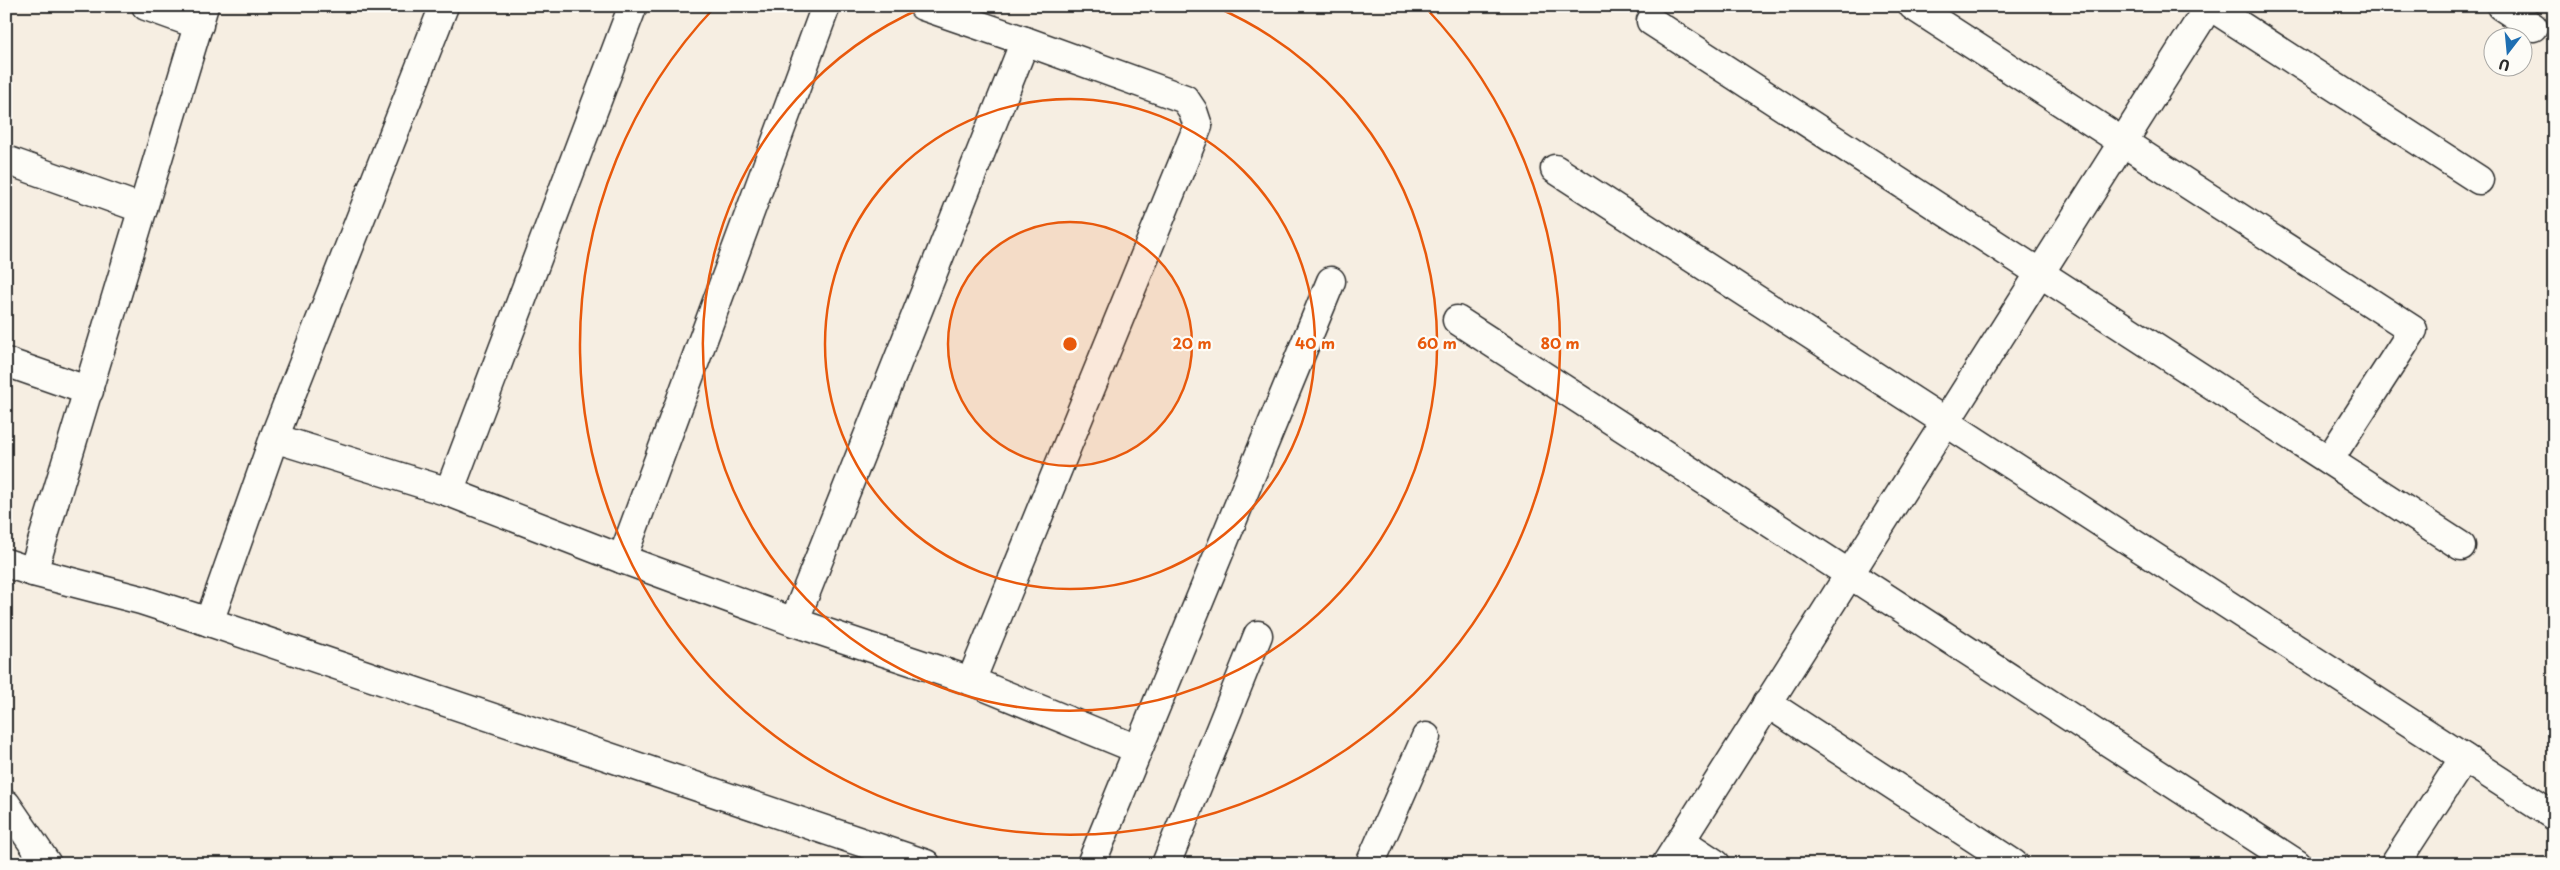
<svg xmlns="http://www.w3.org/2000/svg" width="2560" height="870" font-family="'Playpen Sans',sans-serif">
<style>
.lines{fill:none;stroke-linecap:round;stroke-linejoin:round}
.minor-casing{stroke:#2b2b2b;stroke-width:31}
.minor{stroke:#fdfcf7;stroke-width:28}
.ring{fill:none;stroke:#e8590c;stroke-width:2.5}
.centre{fill:#e8590c;stroke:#fdfcf7;stroke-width:2.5}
.ring-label{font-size:15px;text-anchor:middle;font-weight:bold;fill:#e8590c;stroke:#fdfcf7;stroke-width:4.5;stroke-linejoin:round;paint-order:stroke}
</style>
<rect width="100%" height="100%" fill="#f6eee2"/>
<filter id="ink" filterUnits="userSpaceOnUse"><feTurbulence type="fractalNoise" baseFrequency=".02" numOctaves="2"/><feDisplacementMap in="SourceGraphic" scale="10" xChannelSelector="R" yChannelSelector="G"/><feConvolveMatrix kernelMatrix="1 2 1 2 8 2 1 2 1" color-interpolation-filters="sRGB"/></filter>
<g filter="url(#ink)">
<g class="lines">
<defs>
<g id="minor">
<path d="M146,6l53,19"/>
<path d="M204,6l-171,566 108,28 68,22 717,242"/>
<path d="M923,6l102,35 160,58 8,12 5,15 -227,555"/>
<path d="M1913,6l500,324 -84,130"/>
<path d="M2210,6l269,174"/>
<path d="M2501,6l32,21"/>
<path d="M1651,21l810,525"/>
<path d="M6,160l137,49"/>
<path d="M1555,169l999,647"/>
<path d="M1457,320l840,544"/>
<path d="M6,362l83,29"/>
<path d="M274,438l175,54 173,67 172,63 177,59 166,68"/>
<path d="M449,492l183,-484"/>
<path d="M622,559l204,-553"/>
<path d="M6,563l27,9"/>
<path d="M209,622l65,-184 170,-432"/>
<path d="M794,622l231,-581"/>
<path d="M1767,703l247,161"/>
<path d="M6,804l41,60"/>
<path d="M1681,841l35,23"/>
<path d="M1091,864l240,-583"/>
<path d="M1166,864l92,-229"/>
<path d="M1370,864l56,-127"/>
<path d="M1666,864l543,-858"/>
<path d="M2395,864l69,-106"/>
</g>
</defs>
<use href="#minor" class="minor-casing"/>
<use href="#minor" class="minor"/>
</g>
</g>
<circle cx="1070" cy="344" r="122" fill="#e8590c" fill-opacity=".12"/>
<g class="ring">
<circle cx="1070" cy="344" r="122"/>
<circle cx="1070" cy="344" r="245"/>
<path d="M1216 7A367 367 0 1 1 924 7"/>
<path d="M1425 7A490 490 0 1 1 715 7"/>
</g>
<circle cx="1070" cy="344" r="8" class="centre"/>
<g class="ring-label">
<text x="1192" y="349">20 m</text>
<text x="1315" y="349">40 m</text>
<text x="1437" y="349">60 m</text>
<text x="1560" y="349">80 m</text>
</g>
<rect width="2560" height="870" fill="none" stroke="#fdfcf7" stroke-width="25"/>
<rect x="12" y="12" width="2535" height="845" fill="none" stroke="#2b2b2b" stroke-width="2" filter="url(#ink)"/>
<g transform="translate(2508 52) rotate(196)"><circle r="24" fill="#fdfcf7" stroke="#a9a8a5"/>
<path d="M0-4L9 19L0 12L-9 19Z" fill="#1f6fb2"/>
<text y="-8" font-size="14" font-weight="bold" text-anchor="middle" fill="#2b2b2b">U</text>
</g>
</svg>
